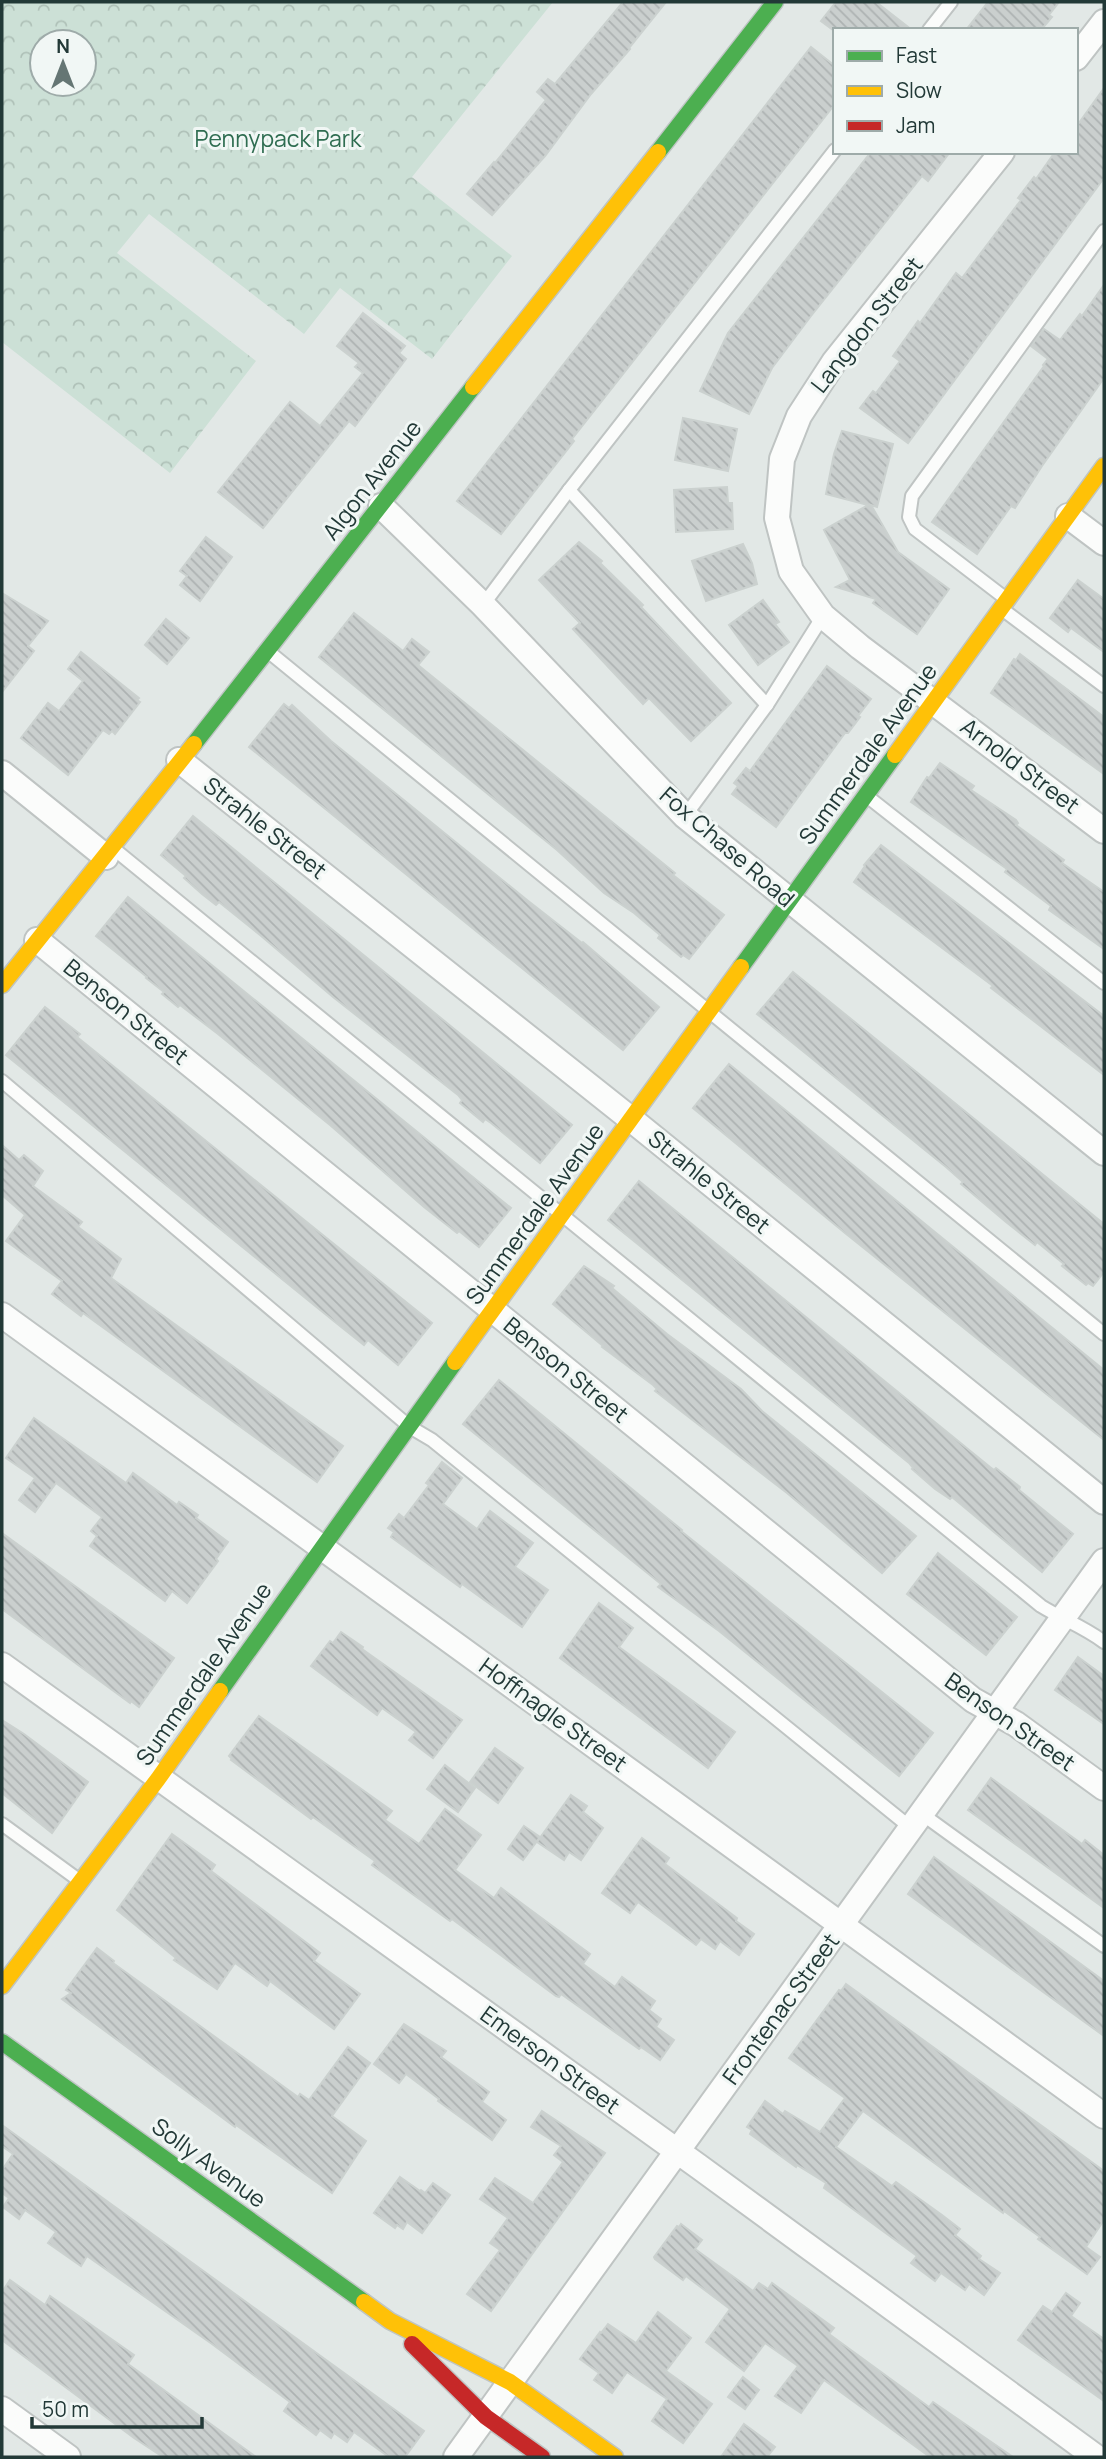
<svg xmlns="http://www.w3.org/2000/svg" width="1106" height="2459" font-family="Manrope,sans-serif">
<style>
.park{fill:url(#park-crowns);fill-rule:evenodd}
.building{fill:url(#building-back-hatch);stroke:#cbd1cf;stroke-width:2}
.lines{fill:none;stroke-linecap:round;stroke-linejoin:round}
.lane-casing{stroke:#bfc4c3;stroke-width:16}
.street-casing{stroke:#bfc4c3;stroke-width:28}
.fast-casing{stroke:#bfc5c4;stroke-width:19}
.slow-casing{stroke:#bfc5c4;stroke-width:19}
.jam-casing{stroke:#bfc5c4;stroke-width:19}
.lane{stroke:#fbfcfb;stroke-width:12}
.street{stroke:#fbfcfb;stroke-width:24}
.fast{stroke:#4caf50;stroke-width:16}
.slow{stroke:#ffc107;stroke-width:16}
.jam{stroke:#c62828;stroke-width:16}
.labels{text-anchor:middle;stroke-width:6;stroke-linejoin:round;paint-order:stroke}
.park-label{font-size:23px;fill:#2f6d51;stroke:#f1f7f5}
.street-label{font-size:23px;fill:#223937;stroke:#f1f7f5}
</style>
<defs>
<pattern id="park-crowns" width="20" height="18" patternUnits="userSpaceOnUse" patternTransform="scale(1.75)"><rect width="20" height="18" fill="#cce0d6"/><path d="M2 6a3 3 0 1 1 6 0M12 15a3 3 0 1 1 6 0" fill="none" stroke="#afc1b8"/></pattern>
<pattern id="building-back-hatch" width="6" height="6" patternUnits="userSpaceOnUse" patternTransform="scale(1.75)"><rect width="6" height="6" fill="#cacfce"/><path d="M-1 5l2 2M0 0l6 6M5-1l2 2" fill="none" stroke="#adb2b2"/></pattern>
</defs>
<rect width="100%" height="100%" fill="#e2e8e6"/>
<path class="park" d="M2,2h551l-141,175 100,79 -80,103 -92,-71 -36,46 -155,-120 -32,39 139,108 -86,112 -168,-131zM42,42h42v42h-42z"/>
<g class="building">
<path d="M623,2h43l-37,46 1,1 -39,45 -46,62 -53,59 -25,-21 27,-32 1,1 51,-63 -9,-8 11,-13 7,5z"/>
<path d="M836,2h40l36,28h-79l-12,-9z"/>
<path d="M988,2h71l-10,13 3,2 -11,13h-75z"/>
<path d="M811,47l24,19v38l-263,335 2,2 -73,93 -44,-33z"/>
<path d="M1104,88v90l-196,265 -48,-35 13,-17 3,2 24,-32 -7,-5 25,-35 2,2 36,-50 6,5 59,-78 -3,-2 16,-21 2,2 19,-27h21v-25z"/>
<path d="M871,152h79l-22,29 -6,-5 -111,140 -39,52 -23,46 -49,-23 28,-58z"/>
<path d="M1104,285v93l-62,88 -27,42 -4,-2 -34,48 -45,-32 112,-156 -1,-1 5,-6 -17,-13 13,-17 16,11 20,-26 2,2z"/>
<path d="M363,313l42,33 -6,7 7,6 -51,67 -6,-5 -86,107 -45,-36 72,-90 30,24 43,-53 -8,-6 4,-4 -22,-17z"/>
<path d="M683,418l54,11 -9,42 -53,-11z"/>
<path d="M842,431l51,13 -16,63 -6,-2 27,47 51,37 -32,45 -44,-31 3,-4 -40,-12 14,-7 -26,-50 44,-25 -42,-11 8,-40z"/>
<path d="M727,487l1,16h4l1,26 -57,3 -2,-42z"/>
<path d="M206,537l26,20 -32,44 -20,-16 7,-9 -7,-5z"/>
<path d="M579,542l23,19 -2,2 43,42 -2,2 90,96 -40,38 -42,-43 -6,6 -30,-32 -40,-43 7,-6 -41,-43z"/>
<path d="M743,544l9,19 5,21 -51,17 -14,-40z"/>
<path d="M1078,580l26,19v53l-33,-24 -3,4 -18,-14z"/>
<path d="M2,593l46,28 -20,25 6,5 -32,41z"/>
<path d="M763,600l16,22 -4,2 14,18 -31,23 -29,-40z"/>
<path d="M354,613l49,38 9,-12 17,13 -11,13 257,208 -2,2 51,40 -35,44 -6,-4 -2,2 -12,-10 -11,-9 2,-3 -26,-22 -30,-20 -47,-43 -238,-193z"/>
<path d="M166,619l23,19 -22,26 -22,-19z"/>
<path d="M81,652l58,46 -2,2 3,2 -25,32 -3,-3 -3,3 -6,-4 -35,45 -47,-37 27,-35 11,8 24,-30 -15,-12z"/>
<path d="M1020,654l84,63v57l-113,-81 23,-34 2,1z"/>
<path d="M827,666l44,33 -13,17 2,1 -12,16h-3l-69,94 -44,-33 6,-8 -4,-3 12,-15 4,3z"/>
<path d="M284,704l5,4 3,-3 39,36 196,159 55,43 1,-1 76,65 -36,43 -374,-303z"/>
<path d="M940,763l34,23 -3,4 45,30 2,3 -2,2 48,35 -2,3 42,29v57l-55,-39 2,-4 -46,-34 2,-3 -96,-67 16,-25 2,1z"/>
<path d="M193,816l379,309 -32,38 -49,-40 -6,-4 -2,3 -23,-19 2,-3 -4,-5 -125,-98 -73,-62 -41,-33 -3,3 -14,-11 -18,-16 2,-2 -25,-21z"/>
<path d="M881,845l223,171v59l-113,-87 2,-2 -139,-104 11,-16 -1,-1z"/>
<path d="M128,897l383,311 -32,39 -20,-16 -2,2 -33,-26 -94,-82 -112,-91 -38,-29 -2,2 -16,-13 2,-2 -18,-14 1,-1 -51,-41z"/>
<path d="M793,972l311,252v48l-11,14 -5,-3 -2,2 -24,-19 2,-2 -27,-22 -2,3 -29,-23 -45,-38 2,-2 -17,-15 -189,-153z"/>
<path d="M45,1007l35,27 -3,3 355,286 -34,42 -30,-25 -4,5 -29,-23 -329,-267z"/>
<path d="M729,1064l375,306v70l-259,-207 -152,-125z"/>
<path d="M2,1145l17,15 5,-5 19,16 -10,15 49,36 -4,5 43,32 -10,19 232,168 -26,36 -234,-169 -2,3 -29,-22 10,-13 -56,-40 19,-26 -23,-20z"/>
<path d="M639,1181l351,286 4,3 2,-2 24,19 -1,3 54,44 -31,38 -90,-75 -2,2 -15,-10 -23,-20 1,-1 -4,-5 -301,-243z"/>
<path d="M584,1266l30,20 -2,2 55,46 74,55 21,22 154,125 -34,37 -95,-80 -132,-102 2,-2 -4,-4 -51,-38 1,-1 -50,-42z"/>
<path d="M499,1380l167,137 16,13 -1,1 252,202 -34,43 -180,-145 -61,-44 3,-3 -198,-160z"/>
<path d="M34,1418l92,65 7,-10 44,32 2,-3 19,13 -2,3 32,24 -12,17 2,2 -31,42 -15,-12 -7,10 -75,-55 7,-10 -6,-5 11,-14 -46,-34 -21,29 -16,-12 16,-22 -29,-20z"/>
<path d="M442,1462l20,16 -19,26 34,25 13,-18 43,32 -18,24 33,23 -26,37 -60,-43 -2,3 -69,-50 3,-5 -6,-4 11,-14 5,4 25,-33 -3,-2z"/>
<path d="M2,1533l172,125 -35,49 -8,-6 -1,2 -128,-94z"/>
<path d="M938,1553l79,64 -31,38 -79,-61z"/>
<path d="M599,1603l34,25 -14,19 116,85 -27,36 -148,-110z"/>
<path d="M341,1632l22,15 -1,2 100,71 -29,38 -24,-18 7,-8 -34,-24 -5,7 -66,-49 19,-25 3,2z"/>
<path d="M1078,1657l26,19v48l-49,-34z"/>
<path d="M259,1716l133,95 -7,9 34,24 26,-35 36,26 -26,35 39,28 7,-10 89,66 -7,10 32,23 7,-10 33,24 -6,9 12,9 -5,8 18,13 -14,20 -19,-13 -2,2 -78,-55 -2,3 -3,-1 -104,-77 -2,2 -78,-56 3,-4 -62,-44 -2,2 -80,-59 1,-1 -3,-3z"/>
<path d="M2,1720l22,14 64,48 -36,51 -50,-40z"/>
<path d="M495,1748l28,20 -25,35 -28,-21z"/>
<path d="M445,1765l30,23 -17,24 -31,-23z"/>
<path d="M991,1778l91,66 3,-4 19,15v53l-136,-98z"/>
<path d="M571,1795l16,11 -4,6 20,16 -22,32 -12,-8 -5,8 -27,-18z"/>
<path d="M524,1826l16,11 -17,23 -15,-11z"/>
<path d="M172,1834l43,31 -4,6 109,82 -6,8 46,33 -26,35 -64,-48 -3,5 -32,-23 -18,26 -43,-29 2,-2 -59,-48z"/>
<path d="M642,1838l27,20 -4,6 72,54 -1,3 18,13 -15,21 -19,-14 -5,8 -14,-10 -5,6 -58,-43 -8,11 -28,-20z"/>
<path d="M934,1857l170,124v55l-196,-142z"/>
<path d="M97,1948l17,13 -1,2 185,134 2,-3 9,6 39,-53 22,16 -38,53 34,25 -34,52 -96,-68 -1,2 -173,-128 9,-6 -5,-3z"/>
<path d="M846,1984l258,187v49l-18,27 14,10 -13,17 -49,-35 2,-2 -36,-26 -1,2 -140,-102 -27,36 56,39 4,-4 46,33 18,14 -5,6 26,21 -2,3 21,14 -16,22 -15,-11 -4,6 -24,-17 -6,8 -24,-18 6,-7 -93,-68 2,-5 -29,-18 -1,2 -46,-33 2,-4 -5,-3 18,-26 18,13 2,-3 35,21 25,-34 -56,-40 50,-68 2,1z"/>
<path d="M404,2024l42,27 -5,6 48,35 -7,10 24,18 -14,20 -54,-39 1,-2 -33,-25 -7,9 -25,-19z"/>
<path d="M542,2111l63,42 -114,158 -24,-17 33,-44 -10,-7 18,-25 -28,-19 15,-21 38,25 30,-41 -9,-7 7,-9 -30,-19z"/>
<path d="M2,2125l422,306 -19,26h-16l-35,-25 -7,10 -13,-9 -3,5 -11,-8 -4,5 -32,-24 6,-9 -78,-58 -125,-88 -6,10 -33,-23 8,-11 -31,-22 -6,9 -16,-12 6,-9 -7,-5v-23l11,-16 -11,-8z"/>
<path d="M400,2177l20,14 1,-1 4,3 8,-10 17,12 -28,38 -15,-11 -4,7 -6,-4 -2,3 -21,-15z"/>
<path d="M681,2224l21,16 -7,9 58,42 6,-8 9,6 4,-6 62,45 -5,6 100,73 4,-5 80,55h-83l-106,-77 -23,33 -26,-17 23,-30 -33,-23 -21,28 -38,-29 24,-33 -44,-33 -3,4 -28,-21 -1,-2 23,-31 2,1z"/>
<path d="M10,2280l35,25 5,-9 84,59 -6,9 128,93h-93l-29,-19 -132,-98v-48z"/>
<path d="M1066,2293l14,10 -9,13 33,23v62l-86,-61 25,-34 9,6z"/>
<path d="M658,2312l33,26 -25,33 46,33 -29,39 -31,-22 15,-22 -40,-27 -15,21 -18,-13 5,-7 -19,-14 20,-27 1,1 7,-9 28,19z"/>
<path d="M743,2377l16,13 -14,19 -17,-12z"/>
<path d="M744,2424l31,23 -8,10h-46z"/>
</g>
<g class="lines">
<defs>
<g id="lane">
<path d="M929,30l22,-28"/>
<path d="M569,490l198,215"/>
<path d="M1005,598l-90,-69 -6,-12 3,-21 192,-265"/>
<path d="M483,605l86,-115 266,-340"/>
<path d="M1002,609l102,77"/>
<path d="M269,652l835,682"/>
<path d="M868,797l236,186"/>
<path d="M685,816l82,-111 56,-89"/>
<path d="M114,849l927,757c21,13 43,21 63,36"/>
<path d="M2,1081l408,346 22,13 479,388"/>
<path d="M922,1814l182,132"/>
<path d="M2,1824l78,57"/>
</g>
<g id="street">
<path d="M1076,58l28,-36"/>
<path d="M1002,152l-168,210 -35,54 -17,43 -5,59 14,53 32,45 37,31 244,184"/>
<path d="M381,506l102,99 202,211 419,337"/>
<path d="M1068,516l36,27"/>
<path d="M179,760l453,360 472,382"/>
<path d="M2,773l104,84"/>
<path d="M37,940l936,760 43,24 88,64"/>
<path d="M2,1315l1102,801"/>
<path d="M2,1665l696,501 398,291"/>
<path d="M2,2409l66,48"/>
<path d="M456,2457l648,-896"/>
</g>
<g id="fast">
<path d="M658,152l117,-150"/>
<path d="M194,744l279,-357"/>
<path d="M741,967l154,-212"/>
<path d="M220,1691l235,-329"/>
<path d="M2,2042l362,260"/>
</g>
<g id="slow">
<path d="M473,387l185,-235"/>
<path d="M895,755l209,-289"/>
<path d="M2,985l192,-241"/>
<path d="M455,1362l286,-395"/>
<path d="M2,1986l156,-207 62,-88"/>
<path d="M364,2302l26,19 120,61 105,75"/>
</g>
<path id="jam" d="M412,2344l74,73 56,40"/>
</defs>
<use href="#lane" class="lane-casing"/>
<use href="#street" class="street-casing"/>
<use href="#fast" class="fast-casing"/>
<use href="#slow" class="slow-casing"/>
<use href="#jam" class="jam-casing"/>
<use href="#lane" class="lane"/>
<use href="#street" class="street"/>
<use href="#fast" class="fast"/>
<use href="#slow" class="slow"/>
<use href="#jam" class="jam"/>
</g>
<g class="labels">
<g class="park-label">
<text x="278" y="147">Pennypack Park</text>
</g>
<g class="street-label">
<text transform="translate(867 325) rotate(-52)" y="8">Langdon Street</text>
<text transform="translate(372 480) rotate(-52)" y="8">Algon Avenue</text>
<text transform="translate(868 754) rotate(-54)" y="8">Summerdale Avenue</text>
<text transform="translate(1020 766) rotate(37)" y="8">Arnold Street</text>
<text transform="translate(265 828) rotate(38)" y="8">Strahle Street</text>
<text transform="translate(727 847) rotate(41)" y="8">Fox Chase Road</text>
<text transform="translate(126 1012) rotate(39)" y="8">Benson Street</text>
<text transform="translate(709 1182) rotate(39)" y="8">Strahle Street</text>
<text transform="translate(535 1214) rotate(-54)" y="8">Summerdale Avenue</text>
<text transform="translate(566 1370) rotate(39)" y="8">Benson Street</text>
<text transform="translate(204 1674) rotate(-55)" y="8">Summerdale Avenue</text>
<text transform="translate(553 1715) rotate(36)" y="8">Hoffnagle Street</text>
<text transform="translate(1010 1722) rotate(35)" y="8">Benson Street</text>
<text transform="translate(781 2009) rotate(-54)" y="8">Frontenac Street</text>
<text transform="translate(550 2060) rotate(36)" y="8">Emerson Street</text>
<text transform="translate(209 2163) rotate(36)" y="8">Solly Avenue</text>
</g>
</g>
<rect width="1106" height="2459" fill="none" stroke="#223937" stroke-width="7"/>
<rect x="833" y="28" width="245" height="126" fill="#f1f7f5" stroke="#9eaba9" stroke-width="2"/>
<rect x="847" y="51" width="35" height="10" fill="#4caf50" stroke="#9eaba9" stroke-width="2"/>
<text x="896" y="63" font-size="21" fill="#223937">Fast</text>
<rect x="847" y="86" width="35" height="10" fill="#ffc107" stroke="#9eaba9" stroke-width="2"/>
<text x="896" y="98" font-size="21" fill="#223937">Slow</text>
<rect x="847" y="121" width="35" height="10" fill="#c62828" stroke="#9eaba9" stroke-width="2"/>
<text x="896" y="133" font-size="21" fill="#223937">Jam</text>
<g transform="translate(63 63)"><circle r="33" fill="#f1f7f5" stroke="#9eaba9" stroke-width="2"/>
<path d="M0-5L12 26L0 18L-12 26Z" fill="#657674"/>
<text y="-10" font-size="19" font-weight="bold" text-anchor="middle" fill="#223937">N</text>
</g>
<path d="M32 2417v10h170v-10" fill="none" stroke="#223937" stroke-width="3.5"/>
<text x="42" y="2417" font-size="21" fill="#223937" stroke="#f1f7f5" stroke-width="5" paint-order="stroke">50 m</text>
</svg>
